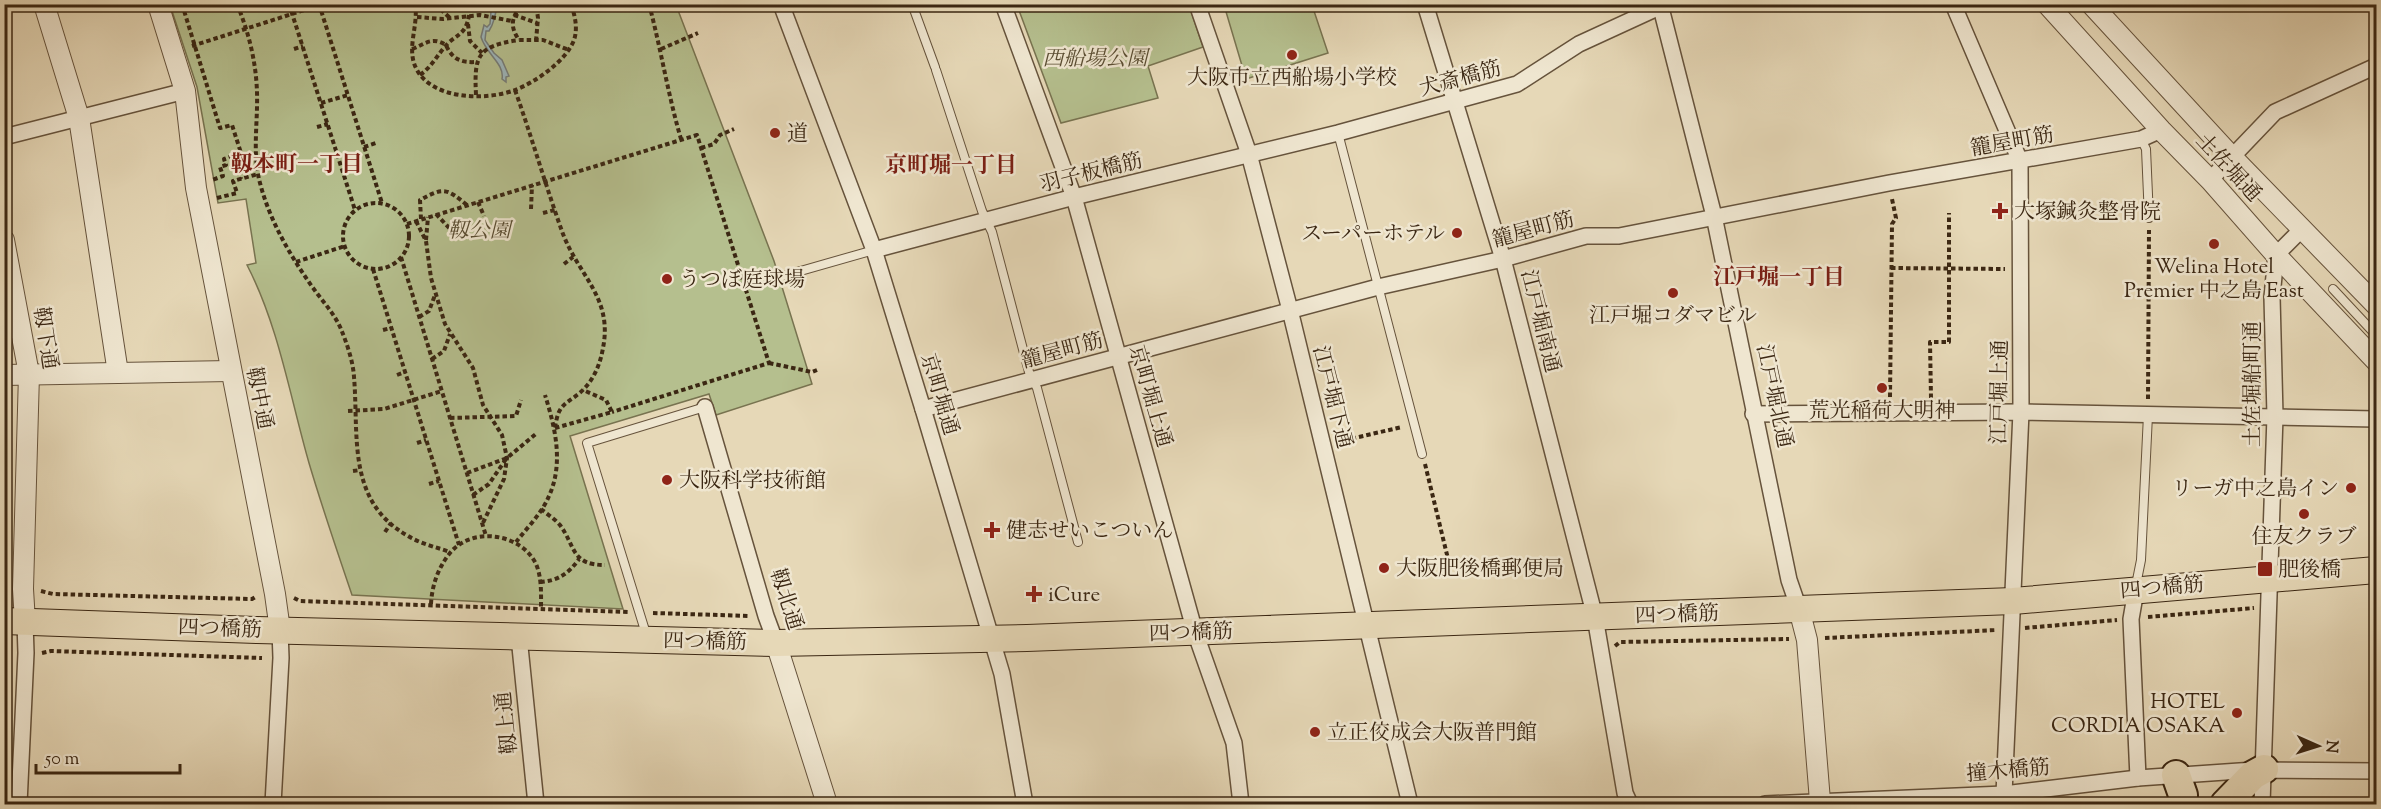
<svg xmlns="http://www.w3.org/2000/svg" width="2381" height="809" font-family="'Sorts Mill Goudy','Noto Serif JP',serif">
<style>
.green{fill:#b5bf8e;stroke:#787350;stroke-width:1.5}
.water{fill:#9db6bb;stroke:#767d78;stroke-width:1.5}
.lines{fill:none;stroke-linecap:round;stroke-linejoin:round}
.service-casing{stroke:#66533c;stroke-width:10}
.minor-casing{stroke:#66533c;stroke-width:18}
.tertiary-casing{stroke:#66533c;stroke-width:22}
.primary-casing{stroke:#3b2713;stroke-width:28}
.motorway-casing{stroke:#3b2713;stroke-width:32}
.path{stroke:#3b2713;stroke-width:4;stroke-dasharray:4.5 3;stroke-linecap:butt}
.service{stroke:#efe6d0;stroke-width:8}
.minor{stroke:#efe6d0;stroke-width:15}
.tertiary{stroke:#efe6d0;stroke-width:20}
.primary{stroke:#e6d8b7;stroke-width:26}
.motorway{stroke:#e6d8b7;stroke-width:28}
.poi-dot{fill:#8f2418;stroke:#efe6d0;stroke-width:2}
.labels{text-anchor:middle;stroke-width:5;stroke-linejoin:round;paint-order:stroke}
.park-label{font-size:21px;font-style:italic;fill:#5a4d32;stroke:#efe6d0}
.poi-label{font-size:21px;fill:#3b2713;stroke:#efe6d0;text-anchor:start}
.street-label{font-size:21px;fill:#3b2713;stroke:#efe6d0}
.neighbourhood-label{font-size:22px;font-weight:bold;fill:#7a1f14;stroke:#efe6d0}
</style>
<rect width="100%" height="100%" fill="#e6d8b7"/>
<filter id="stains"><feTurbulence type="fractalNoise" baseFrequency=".00333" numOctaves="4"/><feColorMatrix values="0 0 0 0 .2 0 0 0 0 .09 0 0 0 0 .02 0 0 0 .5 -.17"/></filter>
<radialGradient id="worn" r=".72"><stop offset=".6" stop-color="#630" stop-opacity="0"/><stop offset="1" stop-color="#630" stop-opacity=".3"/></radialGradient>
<g class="green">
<path d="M170,5h506l98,256 38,123 -96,31 -7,-21 -139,42 53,173 -271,-14c-15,-44 -30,-88 -43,-132 -19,-66 -30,-136 -62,-198l9,-2 -10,-64 -28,4 -21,-116z"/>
<path d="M1017,5h172l14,42 -55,19 10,32 -97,25z"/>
<path d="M1224,5h88l16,48 -82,26z"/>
</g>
<path class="water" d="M489,5h7c1,7 -3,20 -7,26h-3l-1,9 9,13 8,7 7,16 -3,1v5l-4,-3c3,-15 -16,-25 -21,-42l3,-12 3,2 3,-3 1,-13 2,-2z"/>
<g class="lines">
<defs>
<g id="service">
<path d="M912,4l23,63"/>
<path d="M936,70l46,141 10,21 37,140 8,16 41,154"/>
<path d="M1338,133l84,321"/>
<path d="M2141,139l5,10 3,69"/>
<path d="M783,276l91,-26"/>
<path d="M2333,289l43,46"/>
<path d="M2136,585l5,-25 7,-145"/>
<path d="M647,637l-60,-194 118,-36"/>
</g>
<g id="minor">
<path d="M781,4l93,246 49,159 79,265 23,130"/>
<path d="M1003,4l71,193 121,435 39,111 7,61"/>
<path d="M1197,4l52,150 41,156 120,494"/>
<path d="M1425,4l78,255 92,358 30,176 5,11"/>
<path d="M1660,4l54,212 75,364 10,29"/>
<path d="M1953,4l67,157 1,251 -17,382"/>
<path d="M2375,4l1,3"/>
<path d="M4,137l181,-46"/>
<path d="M2210,180l65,-68 101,-46"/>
<path d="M874,250l200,-53 264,-64 179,-49 62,-40 87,-40"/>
<path d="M705,407l61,209 10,27"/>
<path d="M923,409l455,-122 125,-28 83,-23h33l270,-53 252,-44 20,-9"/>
<path d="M1753,414l268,-2 355,7"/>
<path d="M2136,590l-5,29 7,159"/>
<path d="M519,637l17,167"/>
<path d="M19,804l7,-151 -1,-31"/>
<path d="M273,804l8,-146 -1,-28"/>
<path d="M1765,804l239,-10 134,-16 116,-8 122,1"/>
<path d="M2262,804l13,-388 -3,-119 4,-42 26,-26"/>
</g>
<g id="tertiary">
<path d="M44,4l35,114 39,255"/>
<path d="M158,4l27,87 11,97 79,406 5,36"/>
<path d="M2047,4l114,126 49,50 66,75 100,106"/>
<path d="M2091,4l141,153 144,148"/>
<path d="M4,240l25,134 -6,215 2,33"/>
<path d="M4,375l226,-4"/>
<path d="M1799,609l8,31 13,161"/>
<path d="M776,643l51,161"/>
</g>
<path id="primary" d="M4,621l253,9 519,13 251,-5 986,-37 363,-31"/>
<g id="motorway">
<path d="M2176,775l7,20v9"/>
<path d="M2225,804l28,-29 11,-6"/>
</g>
</defs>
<use href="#service" class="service-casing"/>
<use href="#minor" class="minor-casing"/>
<use href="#tertiary" class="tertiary-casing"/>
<use href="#primary" class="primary-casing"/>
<use href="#motorway" class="motorway-casing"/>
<g class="path">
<path d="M182,4l38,124 12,-3 9,28 -17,6 2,6 -6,2 3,9 -11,4"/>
<path d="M237,4c12,29 19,58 20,88 1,30 -5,62 3,91 10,39 32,76 56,109 9,12 19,23 25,37 6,15 12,32 13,48 5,59 -8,124 54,159 13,8 28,11 42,16"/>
<path d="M289,4l66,206"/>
<path d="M319,4l63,199"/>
<path d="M415,4c4,21 -9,44 1,64 15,32 70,33 99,22 21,-8 51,-29 59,-50 4,-12 1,-24 -3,-36"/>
<path d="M435,4l15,14"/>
<path d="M528,4l-7,2c-10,12 -11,21 -2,34h24l26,10"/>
<path d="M540,4h3"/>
<path d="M649,4c12,45 19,91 32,135"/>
<path d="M514,15l23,8"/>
<path d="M417,17l26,2 37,-4 32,6"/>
<path d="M468,24l2,17 12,12"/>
<path d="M536,41l2,-23 -2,-14"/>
<path d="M192,46l128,-41"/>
<path d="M294,49l9,-3"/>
<path d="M412,49c14,-5 19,-13 34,-4 6,14 15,18 30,17"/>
<path d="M661,49l37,-16"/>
<path d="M420,75c11,-8 15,-16 23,-26 11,-15 23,-12 26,-34"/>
<path d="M515,90c17,48 31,97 48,144 16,42 50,64 40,114 -3,18 -11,36 -26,47 -6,5 -13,8 -17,15 -3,5 -4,12 -5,18"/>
<path d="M476,95c-2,-39 1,-49 43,-55"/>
<path d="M321,103l27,-8"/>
<path d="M317,127l11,-3"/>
<path d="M364,147l12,-4"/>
<path d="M701,148l13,-4 6,-9 14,-6"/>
<path d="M234,156l7,23"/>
<path d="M217,198l20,-5 -4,-12 25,-7"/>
<path d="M478,202l6,14"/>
<circle cx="376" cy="236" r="33"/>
<path d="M531,209l1,-24"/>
<path d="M543,213l12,-3"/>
<path d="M436,214l15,16"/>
<path d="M421,219l-1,-19c24,-13 26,-12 47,5"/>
<path d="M416,221l10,20 5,37 14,46 28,44 10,37 19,30 5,23 -3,21 -22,46"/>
<path d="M407,224l290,-89 72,228 -157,49"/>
<path d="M426,240l2,-23"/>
<path d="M401,257l85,279"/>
<path d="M296,262l49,-16"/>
<path d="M564,264l9,-7"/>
<path d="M1891,268l114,1"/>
<path d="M373,269l86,276"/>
<path d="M745,288l28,-9"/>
<path d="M419,317l10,-6 6,-16"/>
<path d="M383,330l8,-2"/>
<path d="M432,359l12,-8 6,-17"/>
<path d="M769,363l43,9 5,-2"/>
<path d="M397,375l8,-3"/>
<path d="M1890,397l2,-173 4,-6 -4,-19"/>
<path d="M1931,398l-1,-56h19v-129"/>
<path d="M2148,399l1,-169"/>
<path d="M348,411l36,-2 58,-18"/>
<path d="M450,418l66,-2 5,-16"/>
<path d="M555,428l57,-16 -6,-12 -23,-10"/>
<path d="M1337,442l65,-15"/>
<path d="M417,443l9,-3"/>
<path d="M1425,464l24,99"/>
<path d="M353,471l7,-1"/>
<path d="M467,473l40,-15 30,-25"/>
<path d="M429,484l10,-3"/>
<path d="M473,495l16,-11 17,-25"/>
<path d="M541,509c6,5 14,10 19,16 16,22 11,40 45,40"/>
<path d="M385,532l6,-9"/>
<path d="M516,542c11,-14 26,-29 33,-46 15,-33 6,-69 -4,-101"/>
<path d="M540,582c18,-1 29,-9 39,-23"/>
<path d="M41,591l12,3 199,5 5,-3"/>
<path d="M294,598l6,3 328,11"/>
<path d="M431,604c1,-19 7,-36 19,-51 22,-27 71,-20 86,11 6,14 5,30 5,45"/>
<path d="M653,613l97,3"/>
<path d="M2148,617l106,-9"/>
<path d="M2025,628l92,-8"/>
<path d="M1825,638l172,-8"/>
<path d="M1615,646l5,-4 169,-3"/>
<path d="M42,653l9,-2 211,7"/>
</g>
<use href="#service" class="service"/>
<use href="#minor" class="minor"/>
<use href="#tertiary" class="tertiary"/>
<use href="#primary" class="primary"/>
<use href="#motorway" class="motorway"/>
</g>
<g class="poi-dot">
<circle cx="1292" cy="55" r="6"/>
<circle cx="775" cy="133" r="6"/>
<path d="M1997 202h6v6h6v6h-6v6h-6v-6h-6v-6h6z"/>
<circle cx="1457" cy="233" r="6"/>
<circle cx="2214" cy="244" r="6"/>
<circle cx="667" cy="279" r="6"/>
<circle cx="1673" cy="293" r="6"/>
<circle cx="1882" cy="388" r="6"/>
<circle cx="667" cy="480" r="6"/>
<circle cx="2351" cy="488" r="6"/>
<circle cx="2304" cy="514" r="6"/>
<path d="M989 521h6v6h6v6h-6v6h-6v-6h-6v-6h6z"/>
<circle cx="1384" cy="568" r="6"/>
<rect x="2257" y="561" width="16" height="16" rx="3"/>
<path d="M1031 585h6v6h6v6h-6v6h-6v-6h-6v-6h6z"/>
<circle cx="2237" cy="713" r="6"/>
<circle cx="1315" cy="732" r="6"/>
</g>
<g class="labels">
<g class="park-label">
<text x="1095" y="65">西船場公園</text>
<text x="479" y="237">靱公園</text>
</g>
<g class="poi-label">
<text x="1292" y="84" text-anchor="middle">大阪市立西船場小学校</text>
<text x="787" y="140">道</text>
<text x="2014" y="218">大塚鍼灸整骨院</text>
<text x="1445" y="240" text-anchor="end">スーパーホテル</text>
<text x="2214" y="273" text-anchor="middle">Welina Hotel<tspan x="2214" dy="24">Premier 中之島 East</tspan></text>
<text x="679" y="286">うつぼ庭球場</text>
<text x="1673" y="322" text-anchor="middle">江戸堀コダマビル</text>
<text x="1882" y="417" text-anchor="middle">荒光稲荷大明神</text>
<text x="679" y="487">大阪科学技術館</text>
<text x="2339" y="495" text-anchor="end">リーガ中之島イン</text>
<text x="1006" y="537">健志せいこついん</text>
<text x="2304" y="543" text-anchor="middle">住友クラブ</text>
<text x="1396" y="575">大阪肥後橋郵便局</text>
<text x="2278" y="576">肥後橋</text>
<text x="1048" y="601">iCure</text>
<text x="2225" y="708" text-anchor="end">HOTEL<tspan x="2225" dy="24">CORDIA OSAKA</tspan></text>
<text x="1327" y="739">立正佼成会大阪普門館</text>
</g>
<g class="street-label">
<text transform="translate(1460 78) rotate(-15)" y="7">犬斎橋筋</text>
<text transform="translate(2012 141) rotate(-10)" y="7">籠屋町筋</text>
<text transform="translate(2229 167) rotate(47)" y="7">土佐堀通</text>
<text transform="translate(1091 172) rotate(-14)" y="7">羽子板橋筋</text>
<text transform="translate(1533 229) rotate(-15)" y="7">籠屋町筋</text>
<text transform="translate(1541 321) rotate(76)" y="7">江戸堀南通</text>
<text transform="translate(46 338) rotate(81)" y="7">靱下通</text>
<text transform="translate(1062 350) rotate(-15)" y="7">籠屋町筋</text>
<text transform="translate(2252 384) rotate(-90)" y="7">土佐堀船町通</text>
<text transform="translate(1999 392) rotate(-89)" y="7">江戸堀上通</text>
<text transform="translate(940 394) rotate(73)" y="7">京町堀通</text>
<text transform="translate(1151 396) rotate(74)" y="7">京町堀上通</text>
<text transform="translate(1775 396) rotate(78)" y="7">江戸堀北通</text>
<text transform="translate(1333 397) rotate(76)" y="7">江戸堀下通</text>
<text transform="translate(260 398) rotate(79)" y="7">靱中通</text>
<text transform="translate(2162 587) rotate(-5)" y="7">四つ橋筋</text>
<text transform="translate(787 599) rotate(72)" y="7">靱北通</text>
<text transform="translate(1677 614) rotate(-2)" y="7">四つ橋筋</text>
<text transform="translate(220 628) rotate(2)" y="7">四つ橋筋</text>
<text transform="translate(1191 632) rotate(-2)" y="7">四つ橋筋</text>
<text transform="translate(705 641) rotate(1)" y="7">四つ橋筋</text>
<text transform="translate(506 723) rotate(-96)" y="7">靱上通</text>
<text transform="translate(2008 770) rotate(-5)" y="7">撞木橋筋</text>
</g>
<g class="neighbourhood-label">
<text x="297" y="171">靱本町一丁目</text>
<text x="951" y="172">京町堀一丁目</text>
<text x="1779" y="284">江戸堀一丁目</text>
</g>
</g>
<rect width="2381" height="809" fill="none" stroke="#e6d8b7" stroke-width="24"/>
<rect x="6" y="6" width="2369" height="797" fill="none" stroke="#3b2713" stroke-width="3"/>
<rect x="12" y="12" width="2357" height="785" fill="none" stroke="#3b2713" stroke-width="1.5"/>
<g transform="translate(2318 746) rotate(93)" stroke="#efe6d0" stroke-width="4.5" paint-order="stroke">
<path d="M0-4.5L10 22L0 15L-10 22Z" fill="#3b2713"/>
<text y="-9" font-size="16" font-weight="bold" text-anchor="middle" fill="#3b2713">N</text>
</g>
<path d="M36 764v9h144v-9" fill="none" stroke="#3b2713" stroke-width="3"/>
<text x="45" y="764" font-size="18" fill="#3b2713" stroke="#efe6d0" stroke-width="4.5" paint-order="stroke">50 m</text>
<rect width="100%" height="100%" filter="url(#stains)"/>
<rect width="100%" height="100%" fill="url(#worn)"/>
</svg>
